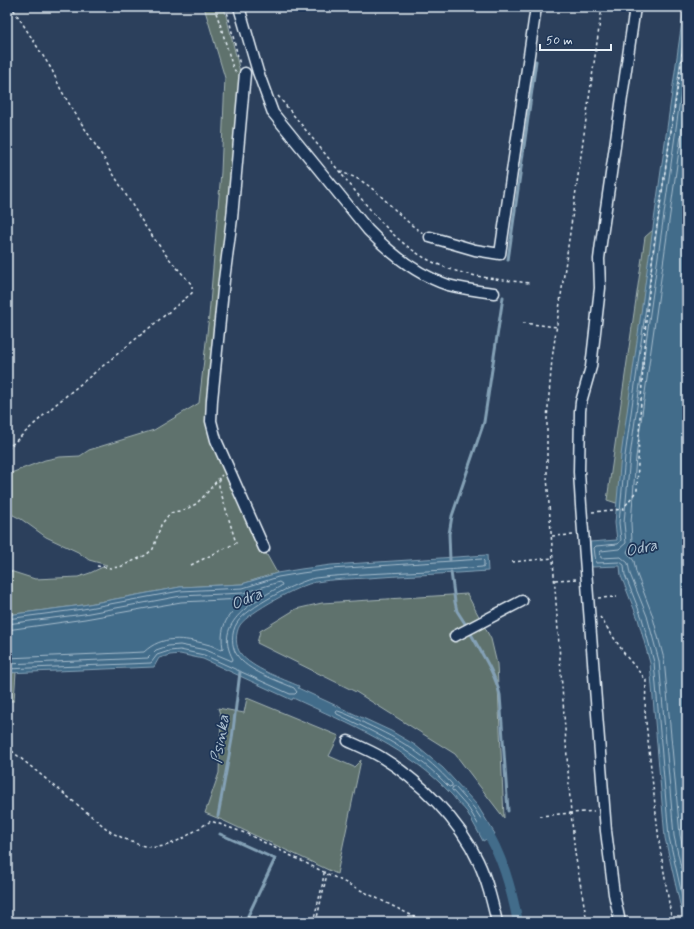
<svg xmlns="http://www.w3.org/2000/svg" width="694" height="929" font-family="Mynerve,sans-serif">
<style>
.green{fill:#5e726d;stroke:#a3b2b2}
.water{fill:#426c8a;stroke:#84a1b6}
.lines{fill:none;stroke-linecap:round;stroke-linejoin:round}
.shore{stroke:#a6bccc;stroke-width:1}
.stream{stroke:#84a1b6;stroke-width:3}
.canal{stroke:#426c8a;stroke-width:10}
.minor-casing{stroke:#e8f1f8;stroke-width:13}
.path{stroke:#e8f1f8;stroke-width:1.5;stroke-dasharray:3 3;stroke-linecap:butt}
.minor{stroke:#1d3557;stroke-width:10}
.labels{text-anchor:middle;stroke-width:3.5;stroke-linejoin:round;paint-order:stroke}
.water-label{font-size:16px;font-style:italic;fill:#aec2d2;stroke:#1d3557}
</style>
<rect width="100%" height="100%" fill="#2c405c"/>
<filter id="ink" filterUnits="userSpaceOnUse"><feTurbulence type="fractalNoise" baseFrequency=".025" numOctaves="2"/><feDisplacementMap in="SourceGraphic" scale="8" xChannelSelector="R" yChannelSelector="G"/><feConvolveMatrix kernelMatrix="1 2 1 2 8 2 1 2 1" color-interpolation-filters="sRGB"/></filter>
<g filter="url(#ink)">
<g class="green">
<path d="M204,7h20l18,73 -33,328 44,122 24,43 -35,11 -62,3 -97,18 -76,10v-45l28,9 43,-2 12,-4 17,-8 -18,-5 -11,-8 -32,-15 -25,-18 -14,-7v-34l4,-5 34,-13 15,-3 20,-1 9,-6 65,-20 45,-27 10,-87 12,-144 4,-94z"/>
<path d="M687,200l-40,313 -40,-13 38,-263z"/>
<path d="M467,594l24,45 6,25 7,154 -49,-64 -99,-62 -99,-49 3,-12 36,-22 26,-6z"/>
<path d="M16,672l-2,29h-7v-28z"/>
<path d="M247,698l92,38 -10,20 25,11 7,-7 -24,114 -115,-54 -17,-7 14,-40 2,-56 -3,-9 26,5z"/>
</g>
<g class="water">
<path d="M684,7h3v915h-3l-19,-84 -15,-175 -12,-44 -17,-43 -1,-10 -29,1 -1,-25 27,-2 -2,-17 6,-68z"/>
<path d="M487,555l1,16c-40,3 -80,4 -121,7 -17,1 -34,1 -51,4 -17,3 -67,30 -76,43 -5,8 -5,22 1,29 10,14 42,25 58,32l-1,2 93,43 24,14 28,23 34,37 18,29 -12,7c-5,-9 -10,-19 -16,-29 -4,-5 -10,-10 -14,-16 -44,-48 -102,-71 -160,-98l-1,2 -89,-41 -23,-5 -10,1 -11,3 -5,9 -147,6v-58l76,-10 97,-18 62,-3 35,-11 24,-4 30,-4z"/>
</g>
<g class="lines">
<g class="shore">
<path d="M687,15l-62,441 -6,67 2,17 -3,4 -22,2 -2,2 2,15 24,-1 4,3 1,10 17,43 12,44 15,175 18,80"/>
<path d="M687,50l-57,406 -6,67 2,20 -7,6 -18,2 -1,1 1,6 20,-1 7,6 2,11 17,42 12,45 15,175 13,58"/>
<path d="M687,93l-51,364 -5,66 1,19 -5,10 7,9 2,11 16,42 12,45 16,176 7,32"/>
<path d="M7,619l76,-10 97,-18 63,-3 35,-11 24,-4 29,-4 151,-10 2,2v5l-2,1c-39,4 -79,5 -118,7 -17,1 -33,2 -49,4 -17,3 -69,30 -78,45 -6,9 -6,24 0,32 10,16 40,25 57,33l3,4 -2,2h-5l-86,-39 -24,-5 -11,1 -12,4 -6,8 -144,6"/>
<path d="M7,624l77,-10 97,-18 62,-3 36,-11 3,2 -1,2c-26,15 -69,36 -48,73l-1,2 -26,-11 -26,-5 -12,1 -12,4 -8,8 -141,6"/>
<path d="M7,630l78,-11 96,-17 62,-3 2,2c-3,3 -7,5 -10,8 -11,10 -15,24 -12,39l-2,2c-5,-2 -9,-5 -15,-6 -22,-6 -44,-9 -62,8l-137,6"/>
<path d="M338,711c10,3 19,8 28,13 35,16 60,31 86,60v2l-3,1c-31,-34 -71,-53 -112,-73l-1,-2z"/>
<path d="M453,787h2l19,21 15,23 -1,2 -4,1 -15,-25 -17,-19z"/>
</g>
<g class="stream">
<path d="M508,260l28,-199"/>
<path d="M450,560l-1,-26 3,-18 32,-94 19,-125"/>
<path d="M451,572l4,30 2,9 9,14"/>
<path d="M471,634c11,20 24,39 29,61l8,116"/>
<path d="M218,816l14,-77 8,-67"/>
<path d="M220,834l55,25 -30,63"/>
</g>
<path class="canal" d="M483,825c19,29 28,63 35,97"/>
<defs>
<g id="minor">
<path d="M239,7l19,65 15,41 95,117c22,23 49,45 80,55 15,4 30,6 46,8"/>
<path d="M245,73l-13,145 -8,62 -12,120 -1,21 5,19 48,108"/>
<path d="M430,237l45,13 25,4 36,-247"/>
<path d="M455,636l67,-35"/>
<path d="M348,741c11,5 23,10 33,16 38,23 79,64 97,104 9,19 14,40 19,61"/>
<path d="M620,922l-6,-28 -8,-63 -25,-326 -2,-33 1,-61 1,-9 10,-35 9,-79 -1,-29 2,-16 34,-236"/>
</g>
</defs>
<use href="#minor" class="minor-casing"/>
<g class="path">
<path d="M214,7l7,20 12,41 3,4"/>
<path d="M226,7l14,58"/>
<path d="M278,96c22,27 44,54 65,80 27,33 52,69 92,87 29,14 62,16 94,20"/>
<path d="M340,171c7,4 16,6 23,11 22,14 37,37 60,51"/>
<path d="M523,323l34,4"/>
<path d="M7,449l48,-44 137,-112v-8l-26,-30 -21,-29 -42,-69 -30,-47 -12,-20 -9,-20 -40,-63"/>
<path d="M592,512l31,-3 14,-19 2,-55 6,-104 8,-79 34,-228"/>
<path d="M552,536l21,-1"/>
<path d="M512,562l41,-4"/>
<path d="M191,565l45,-22 -17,-57v-8l3,-3"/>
<path d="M97,566l14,2 9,-1 26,-12 7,-6 8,-24 9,-12 14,-3 12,-6 10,-10 13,-16"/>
<path d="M555,580l22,-1"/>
<path d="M598,598l19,-1"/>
<path d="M600,617l26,39 20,24 -1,33 14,128 13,81"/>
<path d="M7,747l105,86c12,5 25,13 39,14 21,2 42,-16 60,-26l34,12 180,89"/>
<path d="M539,816l55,-5"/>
<path d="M313,922l9,-35 2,-14"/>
<path d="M316,922l11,-48"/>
<path d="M587,922l-12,-69 -4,-40 -24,-337v-57l5,-60 50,-352"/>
</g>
<use href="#minor" class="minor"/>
</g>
</g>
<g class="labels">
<g class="water-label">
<text transform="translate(641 547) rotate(-13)" y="6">Odra</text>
<text transform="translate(246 598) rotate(-24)" y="6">Odra</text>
<text transform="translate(219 739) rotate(-81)" y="6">Psinka</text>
</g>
</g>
<rect width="694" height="929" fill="none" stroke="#1d3557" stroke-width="24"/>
<rect x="12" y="12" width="670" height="905" fill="none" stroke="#e8f1f8" stroke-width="1.5" filter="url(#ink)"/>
<path d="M540 44v6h71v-6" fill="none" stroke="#e8f1f8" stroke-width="2"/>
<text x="546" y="44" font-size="12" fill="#e8f1f8" stroke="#1d3557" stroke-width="3" paint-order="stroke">50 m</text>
</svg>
